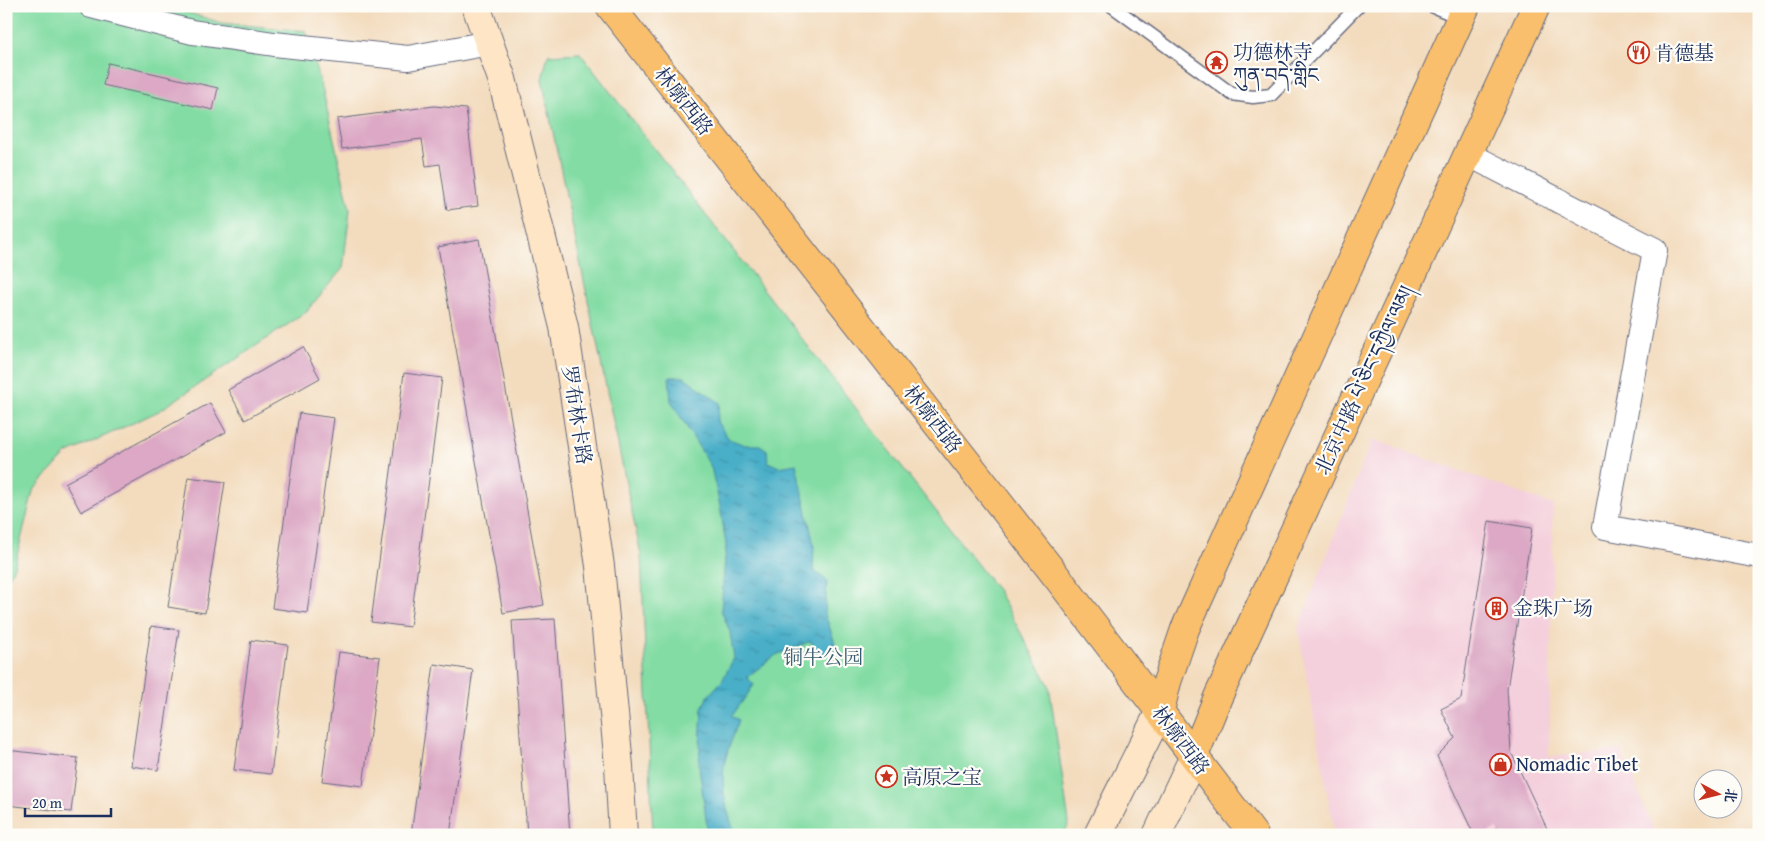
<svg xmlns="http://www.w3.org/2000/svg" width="1765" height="841" font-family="'Gentium Book Plus','Noto Serif SC','Noto Serif Tibetan',serif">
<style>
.built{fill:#f4cfdc}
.green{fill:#82dca3;stroke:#4e8680}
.water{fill:url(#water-ripples);stroke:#326f93}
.building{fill:#dca8c5}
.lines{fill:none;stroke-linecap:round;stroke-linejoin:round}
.lane-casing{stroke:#676b7f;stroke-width:15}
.street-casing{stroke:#676b7f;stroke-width:26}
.secondary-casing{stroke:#676b7f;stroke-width:30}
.primary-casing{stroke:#676b7f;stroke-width:30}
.lane{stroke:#fff;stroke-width:12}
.street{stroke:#fff;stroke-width:24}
.secondary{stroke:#fde5c5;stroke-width:28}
.primary{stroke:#f9bf6d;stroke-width:28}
.labels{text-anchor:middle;stroke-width:4.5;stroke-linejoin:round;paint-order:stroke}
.poi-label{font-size:20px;fill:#1b2f5e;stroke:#fdfcf7;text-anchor:start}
.street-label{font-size:20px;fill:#1b2f5e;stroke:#fdfcf7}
.park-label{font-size:20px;fill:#355a6f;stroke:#fdfcf7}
</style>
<defs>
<pattern id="water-ripples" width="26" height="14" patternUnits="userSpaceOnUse" patternTransform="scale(1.25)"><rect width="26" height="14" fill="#49afc8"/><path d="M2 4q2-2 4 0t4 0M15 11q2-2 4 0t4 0" fill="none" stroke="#3c8fa6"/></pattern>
</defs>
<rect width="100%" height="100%" fill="#fdfcf7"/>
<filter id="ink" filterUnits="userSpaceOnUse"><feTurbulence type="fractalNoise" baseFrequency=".02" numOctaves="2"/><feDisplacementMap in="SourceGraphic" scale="10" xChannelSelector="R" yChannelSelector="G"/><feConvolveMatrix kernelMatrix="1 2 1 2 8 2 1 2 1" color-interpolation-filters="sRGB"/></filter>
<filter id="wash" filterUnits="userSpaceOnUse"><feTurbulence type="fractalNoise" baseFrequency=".0096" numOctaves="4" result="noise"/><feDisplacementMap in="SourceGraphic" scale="20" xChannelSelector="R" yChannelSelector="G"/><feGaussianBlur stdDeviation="1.12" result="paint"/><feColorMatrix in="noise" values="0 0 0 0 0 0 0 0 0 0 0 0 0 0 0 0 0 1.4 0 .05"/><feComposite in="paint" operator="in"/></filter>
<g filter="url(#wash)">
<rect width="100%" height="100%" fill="#f3dbbd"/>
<path class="built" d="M1372,439l181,66 -4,252 72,-7 35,85h-321l-37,-206z"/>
<g class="green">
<path d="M6,6h160l56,17 84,8 16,56 28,123 -7,58 -38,45 -146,98 -93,43 -33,37 -18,73 -9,20z"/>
<path d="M580,53l418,538 51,94 20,138 -5,12h-411l-12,-280 -99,-476 6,-24z"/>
</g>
<path class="water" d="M669,377h15l36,26 -3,19 12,17 16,6h15l7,5 1,12 11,5 17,-3 18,81 -1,25 14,11 -2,33 12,35 -20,8 -6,-16 -35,14 -29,22 7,8 -22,31 7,4c-4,12 -10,25 -13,37 -7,25 0,55 10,78h-28l-9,-69 3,-58 6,-12 14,-15 12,-23 -4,-26 -9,-22 5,-65 -6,-39 -9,-39 -40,-66z"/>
<g id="blocks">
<g class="building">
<path d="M108,63l110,25 -5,22 -110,-25z"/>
<path d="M434,106l32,3 12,97 -31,4 -7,-46 -14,2 -4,-27 -80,10 -5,-30z"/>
<path d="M479,239l65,366 -41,8 -65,-366z"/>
<path d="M303,347l17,31 -75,42 -17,-30z"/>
<path d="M404,373l38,5 -32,249 -39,-5z"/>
<path d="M210,403l16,29 -145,80 -16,-29z"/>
<path d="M299,413l35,5 -27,195 -35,-5z"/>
<path d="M188,477l37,5 -20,131 -37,-6z"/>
<path d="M1489,521l43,7 -25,161 4,63 39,83h-50l-3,-7 -14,7h-9l-37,-79 18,-18 -14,-29 20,-10z"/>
<path d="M555,619l15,216h-43l-15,-214z"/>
<path d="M151,626l28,4 -21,140 -27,-4z"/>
<path d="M251,640l37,5 -17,129 -37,-4z"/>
<path d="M339,652l41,5 -17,129 -41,-5z"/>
<path d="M434,664l39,6 -23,165h-39z"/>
<path d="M6,750l72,8 -7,54 -65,-7z"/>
</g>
</g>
</g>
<g filter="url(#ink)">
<use href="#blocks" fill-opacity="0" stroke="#676b7f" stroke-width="1"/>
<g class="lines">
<defs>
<g id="lane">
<path d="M1112,6l120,88 21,3 18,-2 87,-89"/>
<path d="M1432,6l29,12"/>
</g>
<g id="street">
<path d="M91,6l101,26 82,12 134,14 81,-15"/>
<path d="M1468,154l187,96 -50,277 154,29"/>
</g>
<g id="secondary">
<path d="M476,6l26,73 62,248 36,239 19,200 4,69"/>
<path d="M1098,835l62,-124"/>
<path d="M1157,835l37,-79"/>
</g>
<g id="primary">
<path d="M610,6l450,575 194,254"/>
<path d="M1160,711l7,-29 18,-53 281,-623"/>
<path d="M1194,756l24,-59 318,-691"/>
</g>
</defs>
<use href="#lane" class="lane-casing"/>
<use href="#street" class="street-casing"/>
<use href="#secondary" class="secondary-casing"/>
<use href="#primary" class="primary-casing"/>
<use href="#lane" class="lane"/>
<use href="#street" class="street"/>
<use href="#secondary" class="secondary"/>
<use href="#primary" class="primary"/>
</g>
</g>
<defs>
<symbol id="restaurant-ring" viewBox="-11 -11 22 22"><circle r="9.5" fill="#fdfcf7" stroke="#c8321e" stroke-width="1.5"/><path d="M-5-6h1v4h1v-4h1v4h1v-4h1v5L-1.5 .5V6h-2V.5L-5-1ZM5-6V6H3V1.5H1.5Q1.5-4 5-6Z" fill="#c8321e"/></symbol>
<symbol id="temple-ring" viewBox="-11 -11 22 22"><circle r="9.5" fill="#fdfcf7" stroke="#c8321e" stroke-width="1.5"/><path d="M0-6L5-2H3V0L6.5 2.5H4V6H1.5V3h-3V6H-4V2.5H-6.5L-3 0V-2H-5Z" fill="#c8321e"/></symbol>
<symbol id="building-ring" viewBox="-11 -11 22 22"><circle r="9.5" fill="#fdfcf7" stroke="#c8321e" stroke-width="1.5"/><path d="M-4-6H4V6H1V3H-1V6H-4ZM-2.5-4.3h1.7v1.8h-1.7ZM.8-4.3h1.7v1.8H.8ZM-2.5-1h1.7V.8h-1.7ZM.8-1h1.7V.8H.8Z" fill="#c8321e"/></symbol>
<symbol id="shop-ring" viewBox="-11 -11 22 22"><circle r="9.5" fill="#fdfcf7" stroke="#c8321e" stroke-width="1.5"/><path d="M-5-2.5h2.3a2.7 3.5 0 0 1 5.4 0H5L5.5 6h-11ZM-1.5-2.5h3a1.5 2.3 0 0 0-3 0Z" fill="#c8321e"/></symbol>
<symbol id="sight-ring" viewBox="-11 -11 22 22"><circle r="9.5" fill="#fdfcf7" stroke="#c8321e" stroke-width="1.5"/><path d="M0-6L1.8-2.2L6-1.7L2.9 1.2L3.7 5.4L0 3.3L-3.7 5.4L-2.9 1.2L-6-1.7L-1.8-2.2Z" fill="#c8321e"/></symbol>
</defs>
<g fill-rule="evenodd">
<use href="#restaurant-ring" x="1626" y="40" width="25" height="25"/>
<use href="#temple-ring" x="1204" y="50" width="25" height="25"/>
<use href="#building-ring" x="1484" y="596" width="25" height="25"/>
<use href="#shop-ring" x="1488" y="752" width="25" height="25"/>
<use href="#sight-ring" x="874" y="764" width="25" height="25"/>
</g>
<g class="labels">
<g class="poi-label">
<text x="1233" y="59">功德林寺<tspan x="1233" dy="23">ཀུན་བདེ་གླིང</tspan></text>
<text x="1654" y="60">肯德基</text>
<text x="1513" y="615">金珠广场</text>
<text x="1516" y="771">Nomadic Tibet</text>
<text x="902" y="784">高原之宝</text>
</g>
<g class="street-label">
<text transform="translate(684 101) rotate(52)" y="7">林廓西路</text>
<text transform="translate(1364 380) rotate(-65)" y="7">北京中路 པེ་ཅིང་དཀྱིལ་ལམ།</text>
<text transform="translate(577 415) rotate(81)" y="7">罗布林卡路</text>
<text transform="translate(933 419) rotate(52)" y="7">林廓西路</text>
<text transform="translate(1181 740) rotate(53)" y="7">林廓西路</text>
</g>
<g class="park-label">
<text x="823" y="664">铜牛公园</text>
</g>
</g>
<rect width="1765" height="841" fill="none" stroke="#fdfcf7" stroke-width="25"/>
<g transform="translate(1718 794) rotate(97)"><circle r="24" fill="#fdfcf7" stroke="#a3aaba"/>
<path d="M0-4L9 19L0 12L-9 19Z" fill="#c8321e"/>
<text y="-8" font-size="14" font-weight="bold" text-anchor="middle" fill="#1b2f5e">北</text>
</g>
<path d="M25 808v8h86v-8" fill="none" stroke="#1b2f5e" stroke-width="2.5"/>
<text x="32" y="808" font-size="15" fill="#1b2f5e" stroke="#fdfcf7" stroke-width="4" paint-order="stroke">20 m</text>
</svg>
